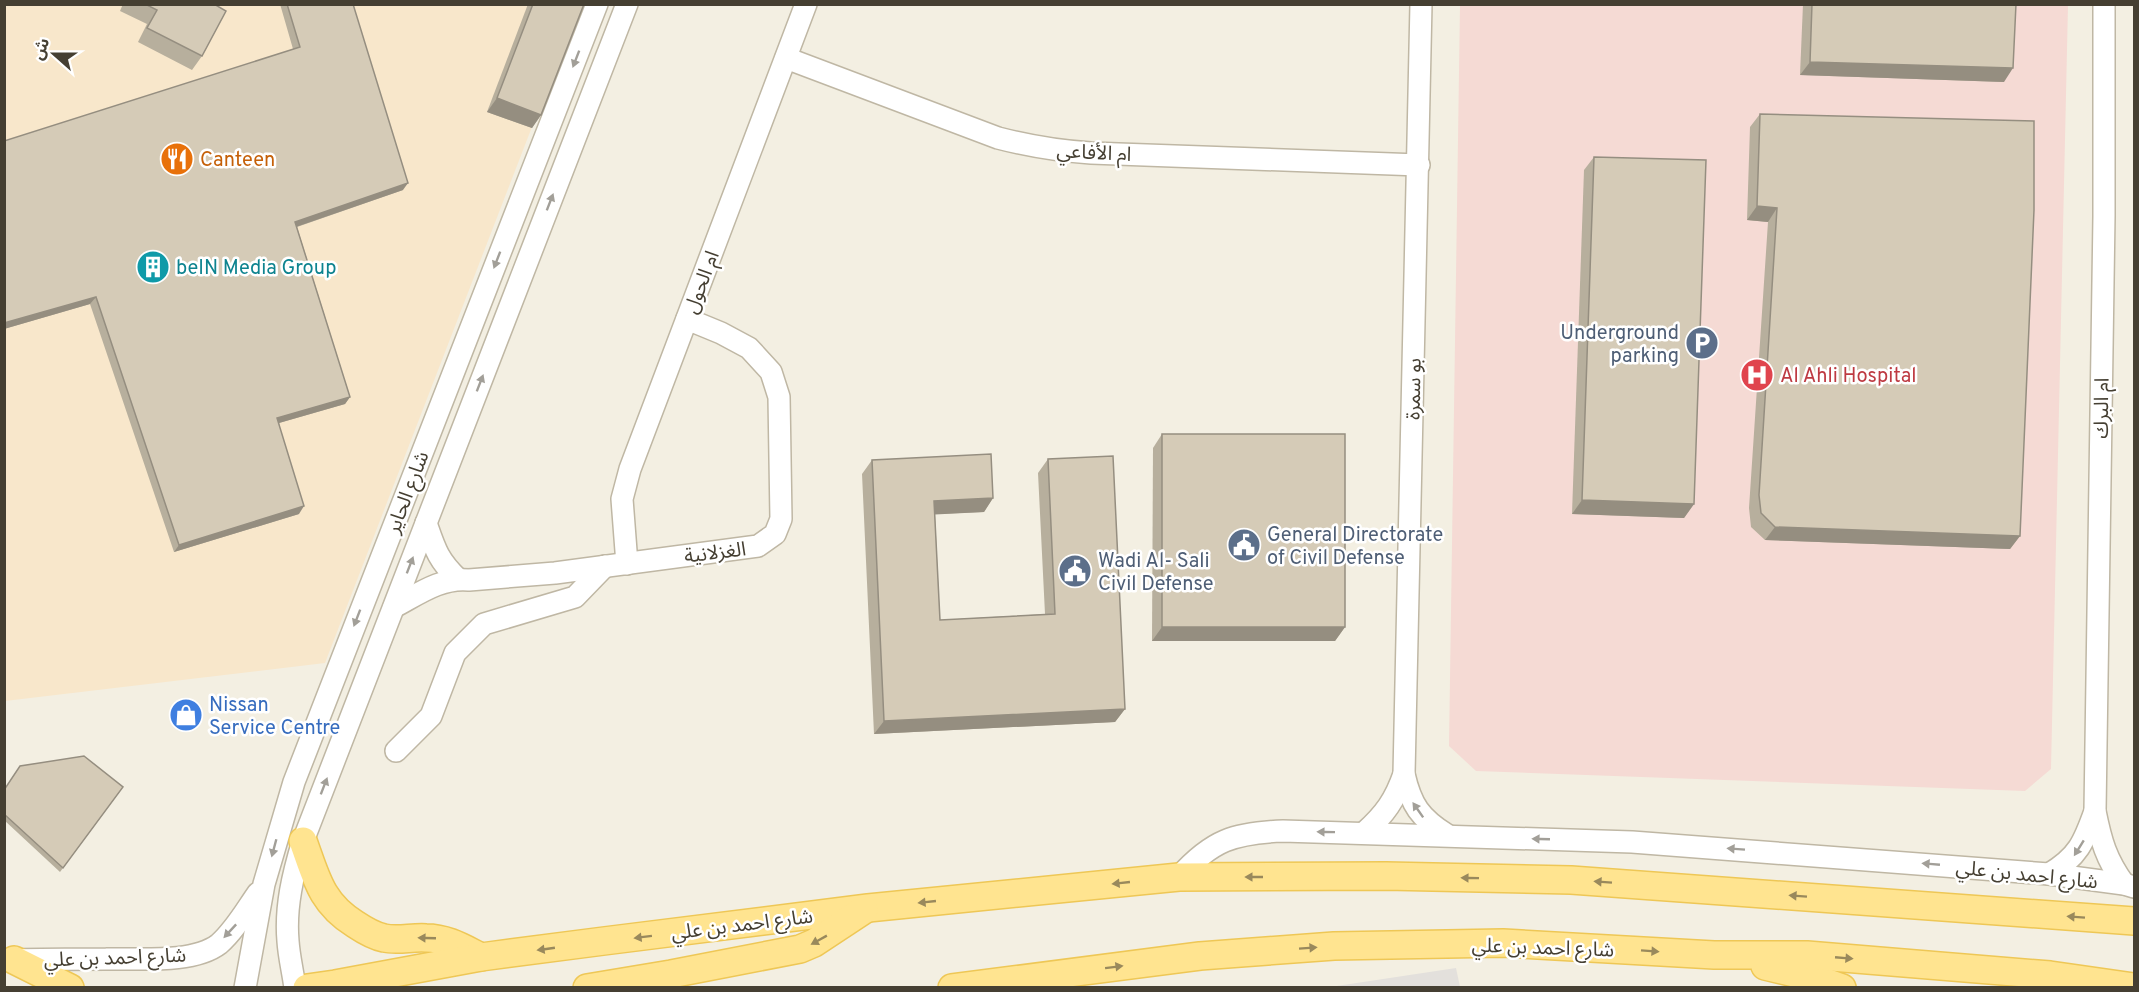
<svg xmlns="http://www.w3.org/2000/svg" width="2139" height="992" font-family="Overpass,'Noto Sans Arabic',sans-serif">
<style>
.commercial{fill:#f8e7cb}
.medical{fill:#f5dad4}
.parking{fill:#e3e0dc}
.lines{fill:none;stroke-linecap:round;stroke-linejoin:round}
.minor-casing{stroke:#bfb7a4;stroke-width:24}
.major-casing{stroke:#eec756;stroke-width:30}
.minor{stroke:#fff;stroke-width:21}
.major{stroke:#ffe490;stroke-width:27}
.wall{fill:#b7af9d}
.shaded-wall{fill:#958e80}
.building{fill:#d5cbb7;stroke:#958e80;stroke-width:1.5}
.oneway{fill:#a29f98}
.oneway2{fill:#99895c}
.labels{text-anchor:middle;stroke-width:5;stroke-linejoin:round;paint-order:stroke}
.street-label{font-size:20px;fill:#453f32;stroke:#fff}
.food-label{font-size:20px;fill:#c56008;stroke:#fff;text-anchor:start}
.culture-label{font-size:20px;fill:#0d838f;stroke:#fff;text-anchor:start}
.service-label{font-size:20px;fill:#4e5e75;stroke:#fff;text-anchor:start}
.health-label{font-size:20px;fill:#be3a42;stroke:#fff;text-anchor:start}
.shop-label{font-size:20px;fill:#366cbe;stroke:#fff;text-anchor:start}
</style>
<rect width="100%" height="100%" fill="#f3efe2"/>
<path class="commercial" d="M4,5h575l-254,658 -320,38z"/>
<path class="medical" d="M1460,5h608l-17,764 -26,22 -549,-20 -27,-25z"/>
<path class="parking" d="M1456,968l4,19h-130z"/>
<g class="lines">
<defs>
<g id="minor">
<path d="M1421,4l-17,770c7,31 16,44 43,61"/>
<path d="M2104,4v212l-9,595c6,30 11,48 29,73"/>
<path d="M786,58l212,80c31,8 60,13 93,15l328,12"/>
<path d="M426,523c9,26 12,37 32,56"/>
<path d="M627,564l-5,-65 8,-30 176,-465"/>
<path d="M394,607c23,-12 47,-30 75,-27l86,-7 203,-27 17,-12 6,-15 -2,-122 -8,-25 -22,-24 -28,-15 -34,-14"/>
<path d="M396,751l35,-35 24,-63 29,-29 91,-27 30,-31"/>
<path d="M1365,832c20,-18 30,-32 39,-58"/>
<path d="M2049,874c29,-17 35,-32 46,-63"/>
<path d="M1179,877c33,-37 55,-44 104,-46l349,11 417,32 75,10 10,3"/>
<path d="M14,960c31,-1 62,-1 92,-1 32,-1 87,5 113,-15 16,-14 27,-34 39,-51"/>
<path d="M245,988l19,-104 30,-102 303,-778"/>
<path d="M295,988c-2,-16 -6,-31 -7,-47 -3,-34 5,-67 15,-100l324,-837"/>
</g>
<g id="major">
<path d="M303,841c13,36 18,62 52,83 9,6 19,12 29,14 13,3 28,-1 42,0 21,0 37,10 55,19"/>
<path d="M14,960l56,28"/>
<path d="M1765,966l46,11 31,11"/>
<path d="M307,988l28,-4 146,-27 123,-16 264,-33 311,-31 207,-1 185,4 563,41"/>
<path d="M587,988l84,-14 129,-25 14,-6 50,-33"/>
<path d="M952,988l248,-32 134,-10 169,-3 211,12h93l243,20 84,12"/>
</g>
</defs>
<use href="#minor" class="minor-casing"/>
<use href="#major" class="major-casing"/>
<use href="#minor" class="minor"/>
<use href="#major" class="major"/>
</g>
<g class="wall">
<path d="M123,4h91l-12,52 -10,14 -54,-28 9,-18 -27,-13z"/>
<path d="M280,4h73l50,186 -106,37 53,170 -5,7 -66,19 20,91 -125,38 -84,-248 -86,25 289,-280z"/>
<path d="M528,4h56l-43,111 -9,13 -45,-16z"/>
<path d="M1803,4h213l-12,78 -204,-7z"/>
<path d="M1760,114l260,422 -10,13 -245,-9 -14,-13 -2,-19 19,-286 -21,-2 3,-93z"/>
<path d="M1594,157l100,347 -10,14 -112,-4 12,-344z"/>
<path d="M1162,434l183,193 -10,14h-183l1,-193z"/>
<path d="M1048,459l77,250 -10,13 -241,12 -12,-260 10,-14 121,38 -9,14 -49,2 5,106 105,-6 -7,-141z"/>
<path d="M123,787l-63,85 -56,-52v-30z"/>
</g>
<g class="shaded-wall">
<path d="M1810,62l203,6 -9,14 -204,-7z"/>
<path d="M497,98l44,17 -9,13 -45,-16z"/>
<path d="M408,183l-5,7 -113,39 5,-7z"/>
<path d="M1757,206l20,2 -9,14 -21,-2z"/>
<path d="M96,297l-6,7 -86,25v-6z"/>
<path d="M350,397l-5,7 -73,21 5,-7z"/>
<path d="M993,498l-9,14 -59,3 9,-14z"/>
<path d="M1582,500l112,4 -10,14 -112,-4z"/>
<path d="M304,506l-5,8 -125,38 5,-7z"/>
<path d="M1775,527l245,9 -10,13 -245,-9z"/>
<path d="M1162,627h183l-10,14h-183z"/>
<path d="M1125,709l-10,13 -241,12 10,-13z"/>
</g>
<g class="building">
<path d="M145,4h69l12,7 -24,45 -55,-28 10,-18z"/>
<path d="M287,4h66l55,179 -113,39 55,175 -73,21 27,88 -125,39 -83,-248 -92,26v-182l296,-94z"/>
<path d="M533,4h51l-43,111 -44,-17z"/>
<path d="M1812,4h204l-3,64 -203,-6z"/>
<path d="M1760,114l274,7v89l-14,326 -245,-9 -14,-14 -2,-18 18,-287 -20,-2z"/>
<path d="M1594,157l112,3 -12,344 -112,-4z"/>
<rect x="1162" y="434" width="183" height="193"/>
<path d="M991,454l2,44 -59,3 6,119 115,-6 -7,-155 65,-3 12,253 -241,12 -12,-261z"/>
<path d="M84,756l39,31 -60,81 -59,-54v-24l16,-24z"/>
</g>
<defs><path id="oneway-solid" d="M-6-.8H1V-3.2L6.5 0L1 3.2V.8H-6Z" transform="scale(1.5)"/></defs>
<g class="oneway">
<use href="#oneway-solid" transform="translate(576 59) rotate(111)"/>
<use href="#oneway-solid" transform="translate(550 202) rotate(-69)"/>
<use href="#oneway-solid" transform="translate(497 260) rotate(111)"/>
<use href="#oneway-solid" transform="translate(480 383) rotate(-69)"/>
<use href="#oneway-solid" transform="translate(410 565) rotate(-69)"/>
<use href="#oneway-solid" transform="translate(357 618) rotate(111)"/>
<use href="#oneway-solid" transform="translate(324 786) rotate(-69)"/>
<use href="#oneway-solid" transform="translate(1418 810) rotate(-125)"/>
<use href="#oneway-solid" transform="translate(1326 832) rotate(-179)"/>
<use href="#oneway-solid" transform="translate(1541 839) rotate(-178)"/>
<use href="#oneway-solid" transform="translate(274 848) rotate(105)"/>
<use href="#oneway-solid" transform="translate(2079 848) rotate(122)"/>
<use href="#oneway-solid" transform="translate(1736 849) rotate(-176)"/>
<use href="#oneway-solid" transform="translate(1931 864) rotate(-175)"/>
<use href="#oneway-solid" transform="translate(230 931) rotate(133)"/>
</g>
<g class="oneway2">
<use href="#oneway-solid" transform="translate(1254 877) rotate(180)"/>
<use href="#oneway-solid" transform="translate(1470 878) rotate(-179)"/>
<use href="#oneway-solid" transform="translate(1603 882) rotate(-176)"/>
<use href="#oneway-solid" transform="translate(1121 883) rotate(174)"/>
<use href="#oneway-solid" transform="translate(1798 896) rotate(-176)"/>
<use href="#oneway-solid" transform="translate(927 902) rotate(174)"/>
<use href="#oneway-solid" transform="translate(2076 917) rotate(-176)"/>
<use href="#oneway-solid" transform="translate(643 937) rotate(173)"/>
<use href="#oneway-solid" transform="translate(427 938) rotate(-178)"/>
<use href="#oneway-solid" transform="translate(819 940) rotate(151)"/>
<use href="#oneway-solid" transform="translate(1308 948) rotate(-4)"/>
<use href="#oneway-solid" transform="translate(546 949) rotate(172)"/>
<use href="#oneway-solid" transform="translate(1650 951) rotate(4)"/>
<use href="#oneway-solid" transform="translate(1844 958) rotate(5)"/>
<use href="#oneway-solid" transform="translate(1114 967) rotate(-7)"/>
</g>
<defs>
<symbol id="restaurant-disc" viewBox="-11 -11 22 22"><circle r="9.5" fill="#e8710a" stroke="#fff"/><path d="M-5-6h1v4h1v-4h1v4h1v-4h1v5L-1.5 .5V6h-2V.5L-5-1ZM5-6V6H3V1.5H1.5Q1.5-4 5-6Z" fill="#fff"/></symbol>
<symbol id="building-disc" viewBox="-11 -11 22 22"><circle r="9.5" fill="#0f9aa8" stroke="#fff"/><path d="M-4-6H4V6H1V3H-1V6H-4ZM-2.5-4.3h1.7v1.8h-1.7ZM.8-4.3h1.7v1.8H.8ZM-2.5-1h1.7V.8h-1.7ZM.8-1h1.7V.8H.8Z" fill="#fff"/></symbol>
<symbol id="parking-disc" viewBox="-11 -11 22 22"><circle r="9.5" fill="#5c6f8a" stroke="#fff"/><path d="M-3.5-5.5H1a3.5 3.5 0 0 1 0 7H-1V5.5H-3.5ZM-1-3.4V-.6H.8a1.4 1.4 0 0 0 0-2.8Z" fill="#fff"/></symbol>
<symbol id="hospital-disc" viewBox="-11 -11 22 22"><circle r="9.5" fill="#e0444e" stroke="#fff"/><path d="M-5-5h3v3.5h4V-5h3V5h-3V1.5h-4V5h-3Z" fill="#fff"/></symbol>
<symbol id="civic-disc" viewBox="-11 -11 22 22"><circle r="9.5" fill="#5c6f8a" stroke="#fff"/><path d="M-.6-6.5H3V-4.5H.6V-3L4-1V1h2V6H-6V1h2V-1L-.6-3ZM-1.2 2.5V6h2.4V2.5Z" fill="#fff"/></symbol>
<symbol id="shop-disc" viewBox="-11 -11 22 22"><circle r="9.5" fill="#3f7fe0" stroke="#fff"/><path d="M-5-2.5h2.3a2.7 3.5 0 0 1 5.4 0H5L5.5 6h-11ZM-1.5-2.5h3a1.5 2.3 0 0 0-3 0Z" fill="#fff"/></symbol>
</defs>
<g fill-rule="evenodd">
<use href="#restaurant-disc" x="158" y="140" width="38" height="38"/>
<use href="#building-disc" x="134" y="248" width="38" height="38"/>
<use href="#parking-disc" x="1683" y="324" width="38" height="38"/>
<use href="#hospital-disc" x="1738" y="356" width="38" height="38"/>
<use href="#civic-disc" x="1225" y="526" width="38" height="38"/>
<use href="#civic-disc" x="1056" y="552" width="38" height="38"/>
<use href="#shop-disc" x="167" y="696" width="38" height="38"/>
</g>
<g class="labels">
<g class="street-label">
<text transform="translate(1094 152) rotate(3)" y="7">ام الأفاعي</text>
<text transform="translate(701 282) rotate(-69)" y="7">ام الحول</text>
<text transform="translate(1413 389) rotate(-89)" y="7">بو سمرة</text>
<text transform="translate(2101 408) rotate(-89)" y="7">ام البرك</text>
<text transform="translate(407 492) rotate(-69)" y="7">شارع الحاير</text>
<text transform="translate(715 552) rotate(-7)" y="7">الغزلانية</text>
<text transform="translate(2027 874) rotate(6)" y="7">شارع احمد بن علي</text>
<text transform="translate(742 924) rotate(-7)" y="7">شارع احمد بن علي</text>
<text transform="translate(1543 947) rotate(2)" y="7">شارع احمد بن علي</text>
<text transform="translate(115 957) rotate(-2)" y="7">شارع احمد بن علي</text>
</g>
<g class="food-label">
<text x="200" y="166">Canteen</text>
</g>
<g class="culture-label">
<text x="176" y="274">beIN Media Group</text>
</g>
<g class="service-label">
<text x="1679" y="339" text-anchor="end">Underground<tspan x="1679" dy="23">parking</tspan></text>
<text x="1267" y="541">General Directorate<tspan x="1267" dy="23">of Civil Defense</tspan></text>
<text x="1098" y="567">Wadi Al- Sali<tspan x="1098" dy="23">Civil Defense</tspan></text>
</g>
<g class="health-label">
<text x="1780" y="382">Al Ahli Hospital</text>
</g>
<g class="shop-label">
<text x="209" y="711">Nissan<tspan x="209" dy="23">Service Centre</tspan></text>
</g>
</g>
<rect width="2139" height="992" fill="none" stroke="#453f32" stroke-width="12"/>
<g transform="translate(54 54) rotate(291)" stroke="#ffffff" stroke-width="4.5" paint-order="stroke">
<path d="M0-4.5L10 22L0 15L-10 22Z" fill="#453f32"/>
<text y="-9" font-size="16" font-weight="bold" text-anchor="middle" fill="#453f32">ش</text>
</g>
</svg>
